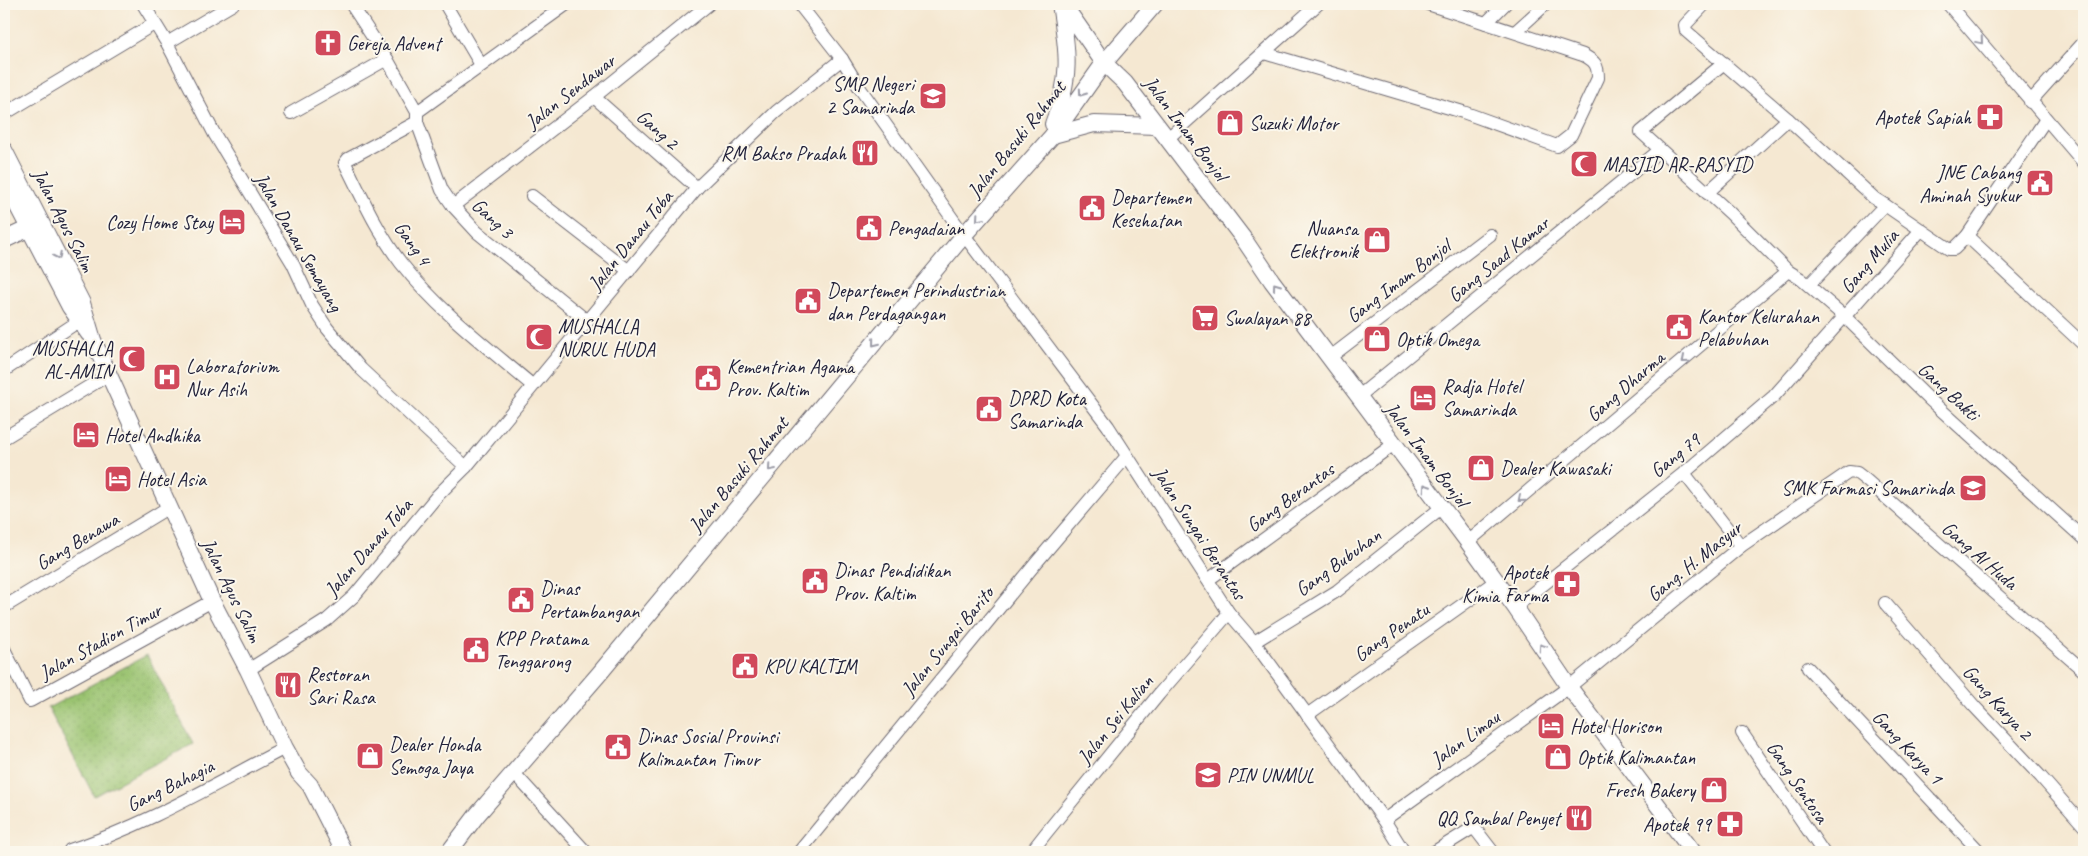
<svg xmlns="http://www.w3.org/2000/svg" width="2088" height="856" font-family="Caveat,sans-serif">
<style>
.park{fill:url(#park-dots);stroke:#5e7256}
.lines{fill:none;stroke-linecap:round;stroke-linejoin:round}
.minor-casing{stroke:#6c6770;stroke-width:14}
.tertiary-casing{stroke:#6c6770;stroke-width:18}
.minor{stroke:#fff;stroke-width:12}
.tertiary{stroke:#fff;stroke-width:16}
.oneway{stroke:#9c9ca7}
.labels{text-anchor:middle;stroke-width:4;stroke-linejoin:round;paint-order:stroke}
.poi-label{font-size:20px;fill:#22223b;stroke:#fbf7ec;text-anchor:start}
.street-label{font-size:20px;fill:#22223b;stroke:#fbf7ec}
</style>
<defs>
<pattern id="park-dots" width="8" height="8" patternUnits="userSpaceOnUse" patternTransform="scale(1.25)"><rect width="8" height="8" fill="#9ac370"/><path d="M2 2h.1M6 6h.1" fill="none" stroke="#84a762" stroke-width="1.8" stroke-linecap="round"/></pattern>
</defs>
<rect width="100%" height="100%" fill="#fbf7ec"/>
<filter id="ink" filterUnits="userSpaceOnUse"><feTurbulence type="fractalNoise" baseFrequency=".02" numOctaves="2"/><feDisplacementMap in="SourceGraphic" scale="10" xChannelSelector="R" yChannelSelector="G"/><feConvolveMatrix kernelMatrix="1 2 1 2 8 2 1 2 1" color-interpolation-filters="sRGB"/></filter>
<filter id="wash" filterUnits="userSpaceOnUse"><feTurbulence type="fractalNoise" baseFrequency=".0096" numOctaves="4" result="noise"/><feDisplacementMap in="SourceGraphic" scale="20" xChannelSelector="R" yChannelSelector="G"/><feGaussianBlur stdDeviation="1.12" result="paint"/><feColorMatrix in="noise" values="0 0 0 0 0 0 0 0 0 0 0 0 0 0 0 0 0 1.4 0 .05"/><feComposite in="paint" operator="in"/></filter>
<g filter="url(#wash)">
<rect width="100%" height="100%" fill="#f5e8d2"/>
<path class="park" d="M147,655l46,89 -99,52 -46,-88z"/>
</g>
<g filter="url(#ink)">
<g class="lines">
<defs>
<g id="minor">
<path d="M143,4l24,39 48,92 78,129 19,41 15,23 34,41 105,98"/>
<path d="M351,4l36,55 30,53 150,-108"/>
<path d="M445,4l36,61"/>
<path d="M799,4l43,55"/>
<path d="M1705,4l-20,21 1,6 102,88 -81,74"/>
<path d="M1948,4l136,159"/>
<path d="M1486,23l19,-19"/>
<path d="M1515,32l31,-28"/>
<path d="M167,43l66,-39"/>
<path d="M1264,53l199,59 94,34 14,-11 27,-57c0,-13 -3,-17 -15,-23l-155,-51"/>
<path d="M1724,63l-83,69 89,81 58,58 13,8 44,38 84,82 155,140"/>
<path d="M594,97l103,91"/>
<path d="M2030,102l54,-60"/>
<path d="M291,113l96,-54"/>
<path d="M4,114l150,-90"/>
<path d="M417,114v8l25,68 11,16 24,26 110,89"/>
<path d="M1788,119l86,79 11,7 -76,80"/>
<path d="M417,122l-69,37 -3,4c17,34 33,70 56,100 37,47 86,84 131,122"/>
<path d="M1167,139l151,-135"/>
<path d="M532,196l97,75"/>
<path d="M1885,205l64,44h5l13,-13 79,-117"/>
<path d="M453,206l141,-109 115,-93"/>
<path d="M1967,236l117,109"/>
<path d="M1329,358l161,-123"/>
<path d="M8,368l71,-47"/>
<path d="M1358,397l302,-247"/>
<path d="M4,438l104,-63"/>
<path d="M1684,473l57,73"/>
<path d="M1468,542l320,-271"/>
<path d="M1208,580l186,-136"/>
<path d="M1885,603l89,103 67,71 43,49"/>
<path d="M4,607l165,-100"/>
<path d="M1515,607l169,-134 90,-77 147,-166"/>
<path d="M1254,642l83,-51 104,-83"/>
<path d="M4,649l26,52 182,-100"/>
<path d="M1808,668l172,184"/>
<path d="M248,670l79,-50 27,-24 83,-100 29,-29 231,-279 79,-76 66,-53 17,28 105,148 144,191 121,187 25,29 130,178 20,32"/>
<path d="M1307,715l189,-134"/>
<path d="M1742,733l81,119"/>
<path d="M513,772l73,80"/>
<path d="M1384,820l185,-133 172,-141 108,-74 8,1 9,7 218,191"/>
<path d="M70,850c75,-24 145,-66 215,-102"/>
<path d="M799,852l237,-289 91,-107"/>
<path d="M1034,852l1,-5 11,-14 113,-139 70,-81"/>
<path d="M1434,852l37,-23 5,1 17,22"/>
</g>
<g id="tertiary">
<path d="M1063,4l41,59 51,-59"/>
<path d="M1053,124c19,-48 15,-71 7,-120"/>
<path d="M1053,135l41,-11 63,2"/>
<path d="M4,150l78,153 11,37 119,261 36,69 37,78 14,25 11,12 34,67"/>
<path d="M4,180l66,127 19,27"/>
<path d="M4,240l34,-16"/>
<path d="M449,852l28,-37 122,-141 365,-439 89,-100 51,-72 21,20 118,155 29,43 196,261 47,65 54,80 124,165"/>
</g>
</defs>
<use href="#minor" class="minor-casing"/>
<use href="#tertiary" class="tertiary-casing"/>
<use href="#minor" class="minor"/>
<use href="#tertiary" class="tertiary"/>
</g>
<defs><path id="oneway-chevron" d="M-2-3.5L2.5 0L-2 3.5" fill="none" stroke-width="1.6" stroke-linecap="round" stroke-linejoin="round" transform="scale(1.25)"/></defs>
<g class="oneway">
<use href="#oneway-chevron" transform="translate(1980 41) rotate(50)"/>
<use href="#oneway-chevron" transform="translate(1082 93) rotate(125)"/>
<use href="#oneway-chevron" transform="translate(979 218) rotate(131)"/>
<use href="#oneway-chevron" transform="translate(58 256) rotate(63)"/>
<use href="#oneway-chevron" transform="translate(1276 286) rotate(-126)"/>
<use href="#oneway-chevron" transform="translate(875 343) rotate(129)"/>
<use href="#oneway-chevron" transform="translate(1685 360) rotate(139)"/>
<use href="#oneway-chevron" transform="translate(771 468) rotate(131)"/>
<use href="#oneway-chevron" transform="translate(1426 487) rotate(-123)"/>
<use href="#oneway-chevron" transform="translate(1521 499) rotate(140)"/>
<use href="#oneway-chevron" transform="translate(1542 647) rotate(-124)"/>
</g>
</g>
<defs>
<symbol id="church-square" viewBox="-11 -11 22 22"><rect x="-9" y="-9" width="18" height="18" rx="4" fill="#d1495b" stroke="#fbf7ec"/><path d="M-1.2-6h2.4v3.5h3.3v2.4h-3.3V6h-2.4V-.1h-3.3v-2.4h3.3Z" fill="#fff"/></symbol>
<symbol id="school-square" viewBox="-11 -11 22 22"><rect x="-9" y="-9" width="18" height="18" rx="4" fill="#d1495b" stroke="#fbf7ec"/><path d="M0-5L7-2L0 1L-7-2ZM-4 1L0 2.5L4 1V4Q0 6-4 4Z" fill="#fff"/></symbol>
<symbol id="pharmacy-square" viewBox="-11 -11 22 22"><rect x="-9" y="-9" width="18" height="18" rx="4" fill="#d1495b" stroke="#fbf7ec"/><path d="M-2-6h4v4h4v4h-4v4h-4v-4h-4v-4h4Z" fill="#fff"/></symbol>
<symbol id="shop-square" viewBox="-11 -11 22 22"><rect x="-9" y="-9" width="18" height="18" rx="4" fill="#d1495b" stroke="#fbf7ec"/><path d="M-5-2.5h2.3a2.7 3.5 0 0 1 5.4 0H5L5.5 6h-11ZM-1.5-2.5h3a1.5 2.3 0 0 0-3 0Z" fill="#fff"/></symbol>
<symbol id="restaurant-square" viewBox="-11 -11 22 22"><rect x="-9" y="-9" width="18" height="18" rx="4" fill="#d1495b" stroke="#fbf7ec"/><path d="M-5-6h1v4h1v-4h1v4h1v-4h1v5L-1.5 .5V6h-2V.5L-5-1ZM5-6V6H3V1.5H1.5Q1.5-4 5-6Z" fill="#fff"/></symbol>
<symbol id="mosque-square" viewBox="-11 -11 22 22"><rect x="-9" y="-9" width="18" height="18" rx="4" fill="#d1495b" stroke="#fbf7ec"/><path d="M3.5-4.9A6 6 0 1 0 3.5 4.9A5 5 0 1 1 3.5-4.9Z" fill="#fff"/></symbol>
<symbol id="civic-square" viewBox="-11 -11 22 22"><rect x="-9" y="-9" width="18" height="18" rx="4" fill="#d1495b" stroke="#fbf7ec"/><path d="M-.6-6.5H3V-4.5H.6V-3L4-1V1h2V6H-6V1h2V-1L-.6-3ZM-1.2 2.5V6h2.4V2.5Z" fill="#fff"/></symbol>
<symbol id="hotel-square" viewBox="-11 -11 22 22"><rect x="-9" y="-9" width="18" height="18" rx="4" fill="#d1495b" stroke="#fbf7ec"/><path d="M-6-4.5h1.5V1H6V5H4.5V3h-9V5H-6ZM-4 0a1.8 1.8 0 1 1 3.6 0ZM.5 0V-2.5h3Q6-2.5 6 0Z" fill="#fff"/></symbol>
<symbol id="supermarket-square" viewBox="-11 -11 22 22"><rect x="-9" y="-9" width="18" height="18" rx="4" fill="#d1495b" stroke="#fbf7ec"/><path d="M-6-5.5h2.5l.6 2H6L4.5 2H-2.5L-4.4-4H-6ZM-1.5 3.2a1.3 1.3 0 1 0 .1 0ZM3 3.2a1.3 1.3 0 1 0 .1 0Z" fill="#fff"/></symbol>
<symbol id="hospital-square" viewBox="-11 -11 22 22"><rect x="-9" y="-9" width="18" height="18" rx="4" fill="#d1495b" stroke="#fbf7ec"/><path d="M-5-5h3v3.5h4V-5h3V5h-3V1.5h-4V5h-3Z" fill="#fff"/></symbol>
<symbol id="university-square" viewBox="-11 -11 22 22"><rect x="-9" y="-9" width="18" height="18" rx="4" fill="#d1495b" stroke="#fbf7ec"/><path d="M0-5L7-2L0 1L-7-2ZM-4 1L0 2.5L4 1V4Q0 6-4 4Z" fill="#fff"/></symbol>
</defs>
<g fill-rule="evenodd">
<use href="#church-square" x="312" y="27" width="32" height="32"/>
<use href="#school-square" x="917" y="80" width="32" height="32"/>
<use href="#pharmacy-square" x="1974" y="101" width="32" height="32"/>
<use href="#shop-square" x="1214" y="107" width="32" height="32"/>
<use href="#restaurant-square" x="849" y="137" width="32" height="32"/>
<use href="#mosque-square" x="1568" y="148" width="32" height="32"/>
<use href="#civic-square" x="2024" y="167" width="32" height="32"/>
<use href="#civic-square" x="1076" y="192" width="32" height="32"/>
<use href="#hotel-square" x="216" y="206" width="32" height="32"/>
<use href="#civic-square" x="853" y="212" width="32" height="32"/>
<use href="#shop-square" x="1361" y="224" width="32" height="32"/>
<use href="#civic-square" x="792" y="285" width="32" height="32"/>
<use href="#supermarket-square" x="1189" y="302" width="32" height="32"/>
<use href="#civic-square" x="1663" y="311" width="32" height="32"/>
<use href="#mosque-square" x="523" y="321" width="32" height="32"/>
<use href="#shop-square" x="1361" y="323" width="32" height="32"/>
<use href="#mosque-square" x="116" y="343" width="32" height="32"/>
<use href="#hospital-square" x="151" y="361" width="32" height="32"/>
<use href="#civic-square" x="692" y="362" width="32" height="32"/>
<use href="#hotel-square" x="1407" y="382" width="32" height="32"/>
<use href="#civic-square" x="973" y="393" width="32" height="32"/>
<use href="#hotel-square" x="70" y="419" width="32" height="32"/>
<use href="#shop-square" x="1465" y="452" width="32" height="32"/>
<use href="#hotel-square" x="102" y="463" width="32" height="32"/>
<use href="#school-square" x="1957" y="472" width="32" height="32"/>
<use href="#civic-square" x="799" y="565" width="32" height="32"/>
<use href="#pharmacy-square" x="1551" y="568" width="32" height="32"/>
<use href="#civic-square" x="505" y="584" width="32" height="32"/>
<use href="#civic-square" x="460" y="634" width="32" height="32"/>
<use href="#civic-square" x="729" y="650" width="32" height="32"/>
<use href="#restaurant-square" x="272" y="669" width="32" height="32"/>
<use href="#hotel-square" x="1535" y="710" width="32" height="32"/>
<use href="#civic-square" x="602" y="731" width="32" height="32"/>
<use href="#shop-square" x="354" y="740" width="32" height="32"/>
<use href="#shop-square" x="1542" y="741" width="32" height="32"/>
<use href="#university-square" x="1192" y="759" width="32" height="32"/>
<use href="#shop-square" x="1698" y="774" width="32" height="32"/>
<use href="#restaurant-square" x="1563" y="802" width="32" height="32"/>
<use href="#pharmacy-square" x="1714" y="808" width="32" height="32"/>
</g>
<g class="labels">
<g class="poi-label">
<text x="347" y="50">Gereja Advent</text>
<text x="914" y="91" text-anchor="end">SMP Negeri<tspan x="914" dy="23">2 Samarinda</tspan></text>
<text x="1971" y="124" text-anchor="end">Apotek Sapiah</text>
<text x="1249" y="130">Suzuki Motor</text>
<text x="846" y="160" text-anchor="end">RM Bakso Pradah</text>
<text x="1603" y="171">MASJID AR-RASYID</text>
<text x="2021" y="179" text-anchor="end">JNE Cabang<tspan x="2021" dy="23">Aminah Syukur</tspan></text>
<text x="1111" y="204">Departemen<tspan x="1111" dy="23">Kesehatan</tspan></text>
<text x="213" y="229" text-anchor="end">Cozy Home Stay</text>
<text x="888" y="235">Pengadaian</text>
<text x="1358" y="235" text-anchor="end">Nuansa<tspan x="1358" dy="23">Elektronik</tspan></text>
<text x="827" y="297">Departemen Perindustrian<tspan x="827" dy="23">dan Perdagangan</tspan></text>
<text x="1698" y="323">Kantor Kelurahan<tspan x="1698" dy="23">Pelabuhan</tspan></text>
<text x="1224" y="325">Swalayan 88</text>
<text x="558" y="333">MUSHALLA<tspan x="558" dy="23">NURUL HUDA</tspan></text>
<text x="1396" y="346">Optik Omega</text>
<text x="113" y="355" text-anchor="end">MUSHALLA<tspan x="113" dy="23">AL-AMIN</tspan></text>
<text x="186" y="373">Laboratorium<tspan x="186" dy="23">Nur Asih</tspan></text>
<text x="727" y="373">Kementrian Agama<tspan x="727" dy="23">Prov. Kaltim</tspan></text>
<text x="1442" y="393">Radja Hotel<tspan x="1442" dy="23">Samarinda</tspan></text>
<text x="1008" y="405">DPRD Kota<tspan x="1008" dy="23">Samarinda</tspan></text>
<text x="105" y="442">Hotel Andhika</text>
<text x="1500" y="475">Dealer Kawasaki</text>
<text x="137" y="486">Hotel Asia</text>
<text x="1954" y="495" text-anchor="end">SMK Farmasi Samarinda</text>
<text x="834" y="577">Dinas Pendidikan<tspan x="834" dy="23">Prov. Kaltim</tspan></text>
<text x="1548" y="579" text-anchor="end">Apotek<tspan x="1548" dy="23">Kimia Farma</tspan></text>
<text x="540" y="595">Dinas<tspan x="540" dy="23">Pertambangan</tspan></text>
<text x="495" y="645">KPP Pratama<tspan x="495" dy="23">Tenggarong</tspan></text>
<text x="764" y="673">KPU KALTIM</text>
<text x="307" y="681">Restoran<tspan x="307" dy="23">Sari Rasa</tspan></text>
<text x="1570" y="733">Hotel Horison</text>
<text x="637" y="743">Dinas Sosial Provinsi<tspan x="637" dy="23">Kalimantan Timur</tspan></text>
<text x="389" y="751">Dealer Honda<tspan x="389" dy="23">Semoga Jaya</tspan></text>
<text x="1577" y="764">Optik Kalimantan</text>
<text x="1227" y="782">PIN UNMUL</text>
<text x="1695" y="797" text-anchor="end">Fresh Bakery</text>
<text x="1560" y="825" text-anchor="end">QQ Sambal Penyet</text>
<text x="1711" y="831" text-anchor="end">Apotek 99</text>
</g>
<g class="street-label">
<text transform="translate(570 91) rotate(-38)" y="7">Jalan Sendawar</text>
<text transform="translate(1186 128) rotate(53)" y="7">Jalan Imam Bonjol</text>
<text transform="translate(658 129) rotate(42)" y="7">Gang 2</text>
<text transform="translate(1016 139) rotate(-51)" y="7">Jalan Basuki Rahmat</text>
<text transform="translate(493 218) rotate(43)" y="7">Gang 3</text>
<text transform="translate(64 220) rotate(63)" y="7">Jalan Agus Salim</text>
<text transform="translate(630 240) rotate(-51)" y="7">Jalan Danau Toba</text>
<text transform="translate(299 242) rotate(60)" y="7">Jalan Danau Semayang</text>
<text transform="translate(413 243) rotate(55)" y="7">Gang 4</text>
<text transform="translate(1498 259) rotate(-39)" y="7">Gang Saad Kamar</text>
<text transform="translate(1869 261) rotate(-49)" y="7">Gang Mulia</text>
<text transform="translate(1398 281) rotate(-37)" y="7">Gang Imam Bonjol</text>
<text transform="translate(1625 386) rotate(-41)" y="7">Gang Dharma</text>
<text transform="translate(1949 391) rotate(43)" y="7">Gang Bakti</text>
<text transform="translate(1427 454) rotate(53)" y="7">Jalan Imam Bonjol</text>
<text transform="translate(1675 455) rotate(-39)" y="7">Gang 79</text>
<text transform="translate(738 474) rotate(-50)" y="7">Jalan Basuki Rahmat</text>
<text transform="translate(1290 497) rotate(-36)" y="7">Gang Berantas</text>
<text transform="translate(1200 533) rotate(57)" y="7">Jalan Sungai Berantas</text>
<text transform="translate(77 541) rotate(-31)" y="7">Gang Benawa</text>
<text transform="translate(368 547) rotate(-49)" y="7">Jalan Danau Toba</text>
<text transform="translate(1980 555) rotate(41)" y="7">Gang Al Huda</text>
<text transform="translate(1694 561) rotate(-39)" y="7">Gang. H. Masyur</text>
<text transform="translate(1338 562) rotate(-36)" y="7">Gang Bubuhan</text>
<text transform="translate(232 590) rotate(64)" y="7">Jalan Agus Salim</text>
<text transform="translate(1391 632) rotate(-35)" y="7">Gang Penatu</text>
<text transform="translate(100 641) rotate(-29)" y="7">Jalan Stadion Timur</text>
<text transform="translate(947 641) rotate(-51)" y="7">Jalan Sungai Barito</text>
<text transform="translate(1998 702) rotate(48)" y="7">Gang Karya 2</text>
<text transform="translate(1115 719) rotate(-51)" y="7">Jalan Sei Kalian</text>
<text transform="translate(1465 738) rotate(-36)" y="7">Jalan Limau</text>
<text transform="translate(1908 747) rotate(47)" y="7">Gang Karya 1</text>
<text transform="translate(1798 782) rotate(56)" y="7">Gang Sentosa</text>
<text transform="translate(170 785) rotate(-26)" y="7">Gang Bahagia</text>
</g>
</g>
<rect width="2088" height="856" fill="none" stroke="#fbf7ec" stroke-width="20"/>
</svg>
